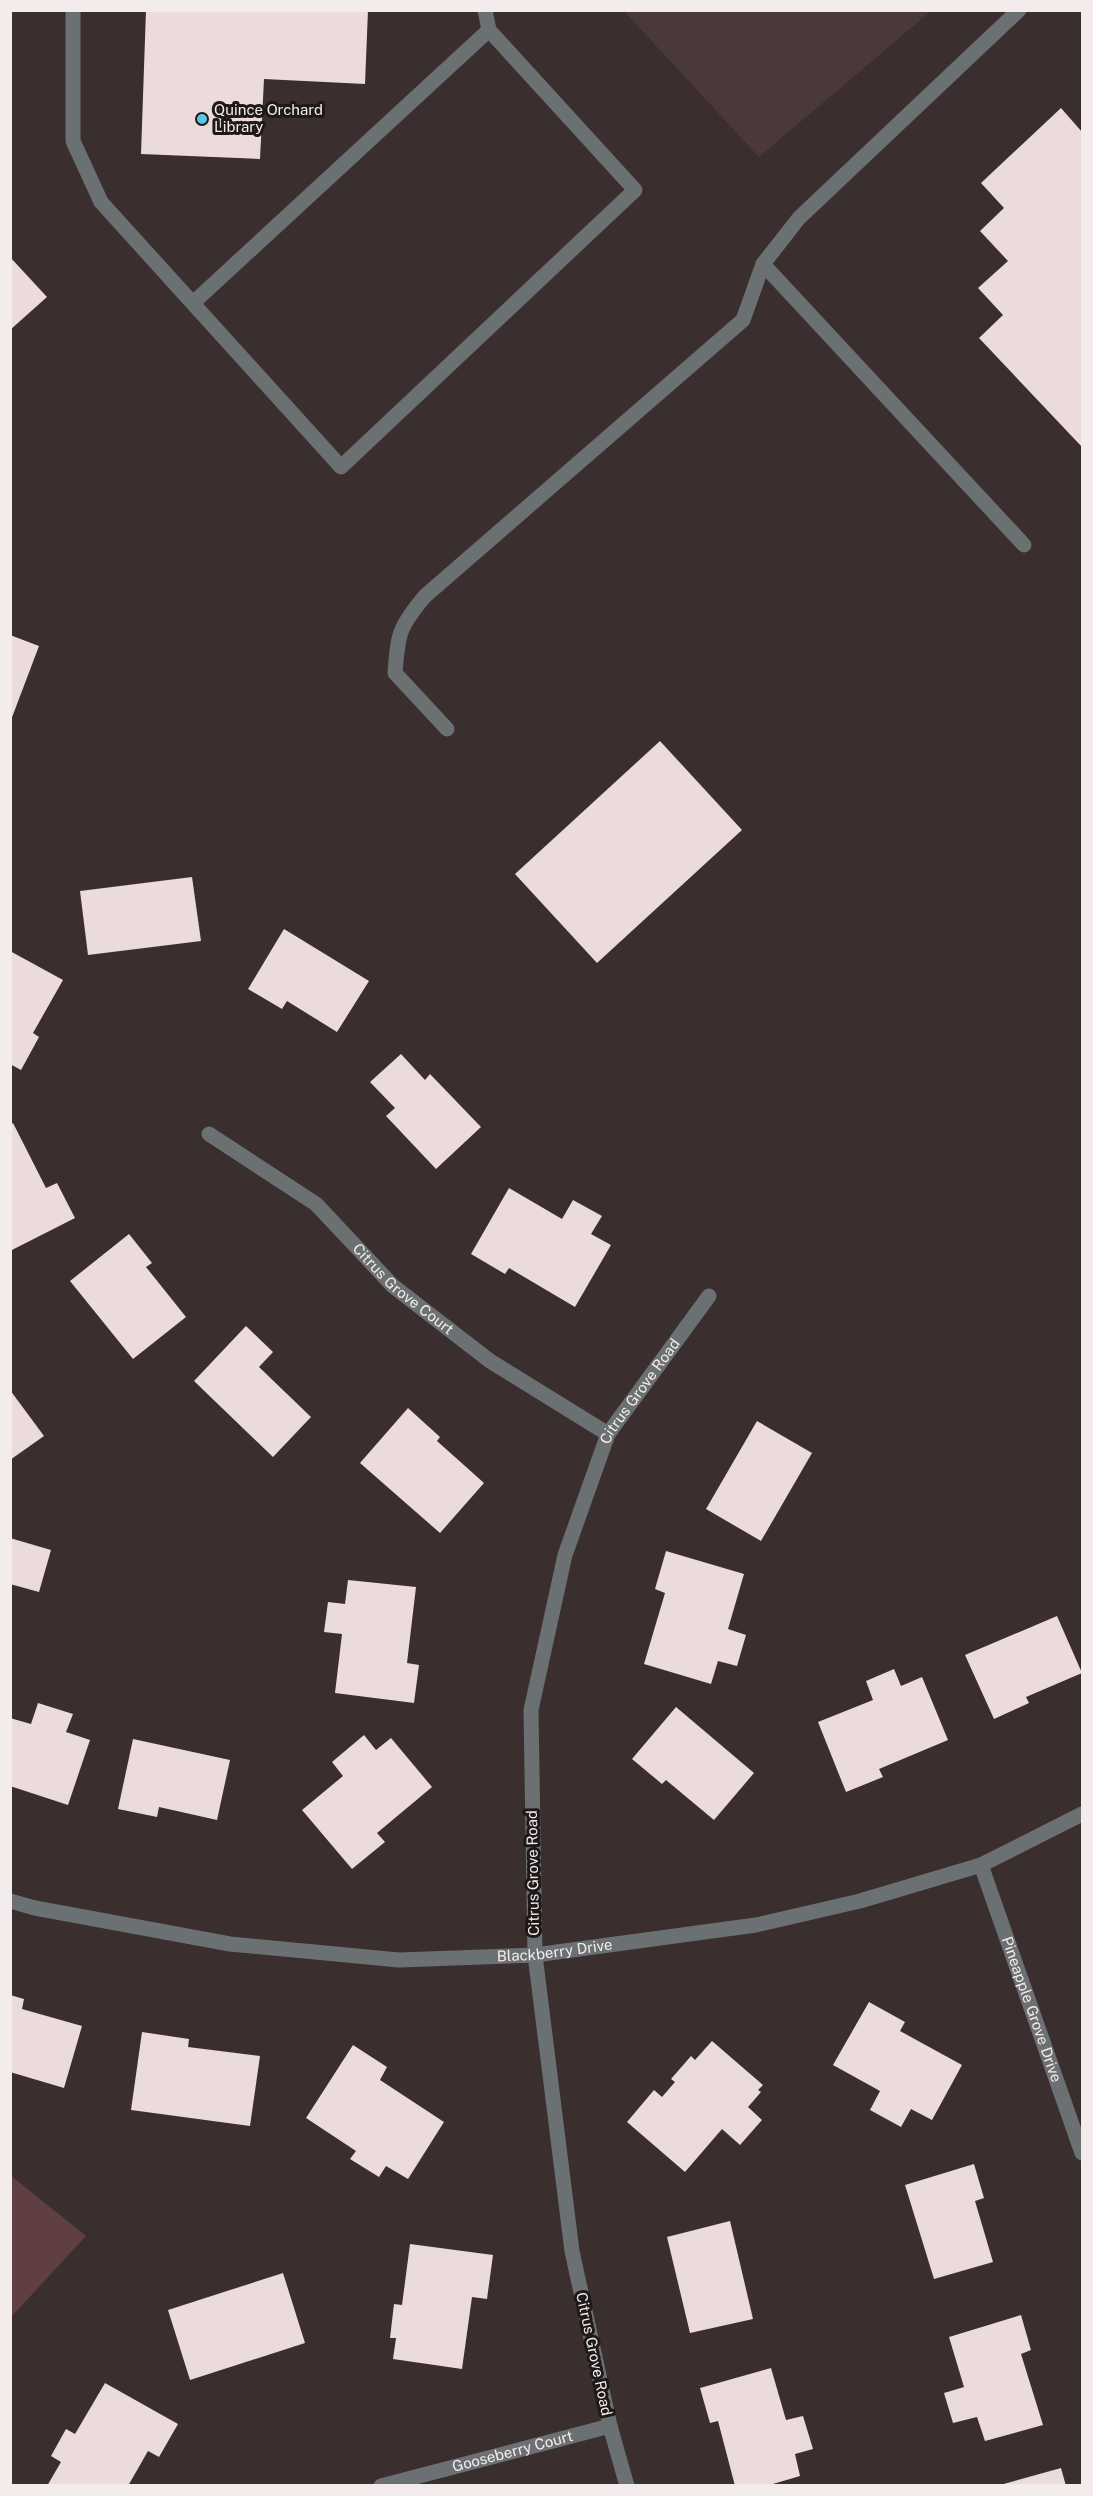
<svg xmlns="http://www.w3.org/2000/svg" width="1093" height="2496" font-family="'Public Sans',sans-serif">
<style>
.built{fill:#4b393a}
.green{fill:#5f3f42}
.building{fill:#ecdbdc}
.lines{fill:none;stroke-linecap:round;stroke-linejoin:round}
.service{stroke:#6b7172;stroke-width:15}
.minor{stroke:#6b7172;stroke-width:15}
.poi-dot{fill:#56c9e1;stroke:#1e1818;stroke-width:2}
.labels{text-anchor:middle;stroke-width:6;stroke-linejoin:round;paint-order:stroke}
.poi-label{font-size:15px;fill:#f4ebec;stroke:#1e1818;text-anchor:start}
.street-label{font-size:15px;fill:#f4ebec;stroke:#1e1818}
</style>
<rect width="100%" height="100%" fill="#3b2e2f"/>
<path class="built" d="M624,11h307l-172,146z"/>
<path class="green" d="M10,2175l76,61 -75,81h-1z"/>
<g class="building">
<path d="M146,10h222l-3,74 -101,-5 -4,80 -119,-5z"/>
<path d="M1061,108l21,24v315l-103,-109 24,-23 -25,-27 30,-27 -28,-30 24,-23 -23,-25z"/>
<path d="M10,257l37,40 -37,33z"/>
<path d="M10,635l29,11 -28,74h-1z"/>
<path d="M660,741l82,89 -145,133 -82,-89z"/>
<path d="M192,877l9,64 -113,14 -8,-64z"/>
<path d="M284,929l85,52 -32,51 -50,-31 -5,8 -34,-20z"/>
<path d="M10,951l53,29 -30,53 6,4 -18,33 -11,-6z"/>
<path d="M401,1054l24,26 5,-6 51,53 -45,42 -50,-53 9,-8 -25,-26z"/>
<path d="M13,1123l33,65 11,-5 18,35 -65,33v-126z"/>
<path d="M509,1188l53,31 11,-19 29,16 -11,18 20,11 -36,62 -66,-39 -4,6 -34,-20z"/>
<path d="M129,1234l23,29 -6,4 40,50 -53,42 -63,-78z"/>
<path d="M246,1326l27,26 -14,15 52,50 -38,40 -79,-76z"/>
<path d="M10,1390l34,46 -34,24z"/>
<path d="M408,1408l32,29 -3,4 47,42 -44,50 -80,-70z"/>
<path d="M757,1421l55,32 -51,88 -55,-32z"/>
<path d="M10,1538l41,12 -12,42 -29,-8z"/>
<path d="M666,1551l78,23 -16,55 18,6 -9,31 -19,-5 -7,23 -67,-20 21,-71 -10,-4z"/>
<path d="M348,1580l68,7 -9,76 12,2 -5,38 -79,-10 7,-59 -18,-2 4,-30 17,2z"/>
<path d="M1057,1616l25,57 -56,24 3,6 -35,16 -29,-64z"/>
<path d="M894,1669l7,17 21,-9 26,63 -69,29 4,8 -37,15 -28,-70 55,-22 -7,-19z"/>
<path d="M38,1703l35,11 -7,18 24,8 -22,65 -58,-19v-68l21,6z"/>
<path d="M676,1707l78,66 -40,47 -48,-40 -4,4 -30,-25z"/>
<path d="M364,1735l12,15 15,-12 41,49 -55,46 8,9 -33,27 -50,-59 41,-34 -11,-14z"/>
<path d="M133,1739l97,21 -13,60 -58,-13 -2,10 -39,-8z"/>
<path d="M10,1995l14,4 -2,10 60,17 -18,62 -54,-16z"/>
<path d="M869,2002l36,20 -5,9 62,34 -30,55 -21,-11 -10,18 -31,-17 10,-19 -47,-26z"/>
<path d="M142,2032l47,7 -1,8 72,9 -10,70 -119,-16z"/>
<path d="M712,2041l51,44 -5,5 3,2 -13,15 14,13 -22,25 -18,-16 -37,43 -58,-50 27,-32 8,7 13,-15 -4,-3 20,-23 4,4z"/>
<path d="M353,2045l34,22 -7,13 64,42 -36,57 -22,-13 -7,11 -29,-18 6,-8 -50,-33z"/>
<path d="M974,2164l10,34 -9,3 18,61 -59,17 -29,-94z"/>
<path d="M730,2221l23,98 -63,14 -23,-96z"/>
<path d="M410,2244l83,11 -6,44 -15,-2 -10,72 -69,-10 3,-21h-6l4,-34 8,1z"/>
<path d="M283,2273l22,70 -115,37 -22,-70z"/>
<path d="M1021,2315l10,35 -10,4 22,71 -58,16 -8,-24 -24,6 -9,-30 20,-6 -15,-50z"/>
<path d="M771,2368l15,52 17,-4 10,33 -18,5 5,22 -34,10h-31l-17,-65 -8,2 -10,-35z"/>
<path d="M105,2383l73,41 -19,33 -11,-6 -20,35h-81l14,-24 -10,-6 15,-27 9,5z"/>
<path d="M1061,2468l5,18h-66v-1z"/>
</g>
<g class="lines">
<g class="service">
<path d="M73,10v131l28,61 240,265 294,-277 -146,-160 -4,-20"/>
<path d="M763,264l261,281"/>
<path d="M193,303l296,-273"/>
<path d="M447,729l-52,-56c3,-40 4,-46 30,-77l318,-276 20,-56 36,-46 220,-208"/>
</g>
<g class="minor">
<path id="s1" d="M209,1134l107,70 77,82 97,75 118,73"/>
<path id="s2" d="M981,1865l101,288"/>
<path id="s3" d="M10,1901l25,7 195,36 169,16 136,-5 221,-30 104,-24 121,-36 101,-51"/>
<path id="s4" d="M381,2486l229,-60"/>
<path id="s5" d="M627,2486l-17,-60 -38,-175 -37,-296 -4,-245 34,-155 43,-121 101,-138"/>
</g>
</g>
<circle class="poi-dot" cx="202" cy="119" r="6"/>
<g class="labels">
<g class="poi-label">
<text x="214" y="115">Quince Orchard<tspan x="214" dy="17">Library</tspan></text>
</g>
<g class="street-label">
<text dy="5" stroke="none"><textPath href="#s1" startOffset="250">Citrus Grove Court</textPath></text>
<text dy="5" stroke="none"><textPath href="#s5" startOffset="1125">Citrus Grove Road</textPath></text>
<text transform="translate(533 1873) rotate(-91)" y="5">Citrus Grove Road</text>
<text dy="5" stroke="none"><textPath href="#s3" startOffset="550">Blackberry Drive</textPath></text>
<text dy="5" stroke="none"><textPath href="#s2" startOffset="153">Pineapple Grove Drive</textPath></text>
<text transform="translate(594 2354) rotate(78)" y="5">Citrus Grove Road</text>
<text dy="5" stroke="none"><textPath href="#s4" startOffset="136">Gooseberry Court</textPath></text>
</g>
</g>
<rect width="1093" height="2496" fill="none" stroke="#f4ebec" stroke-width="24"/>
</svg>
